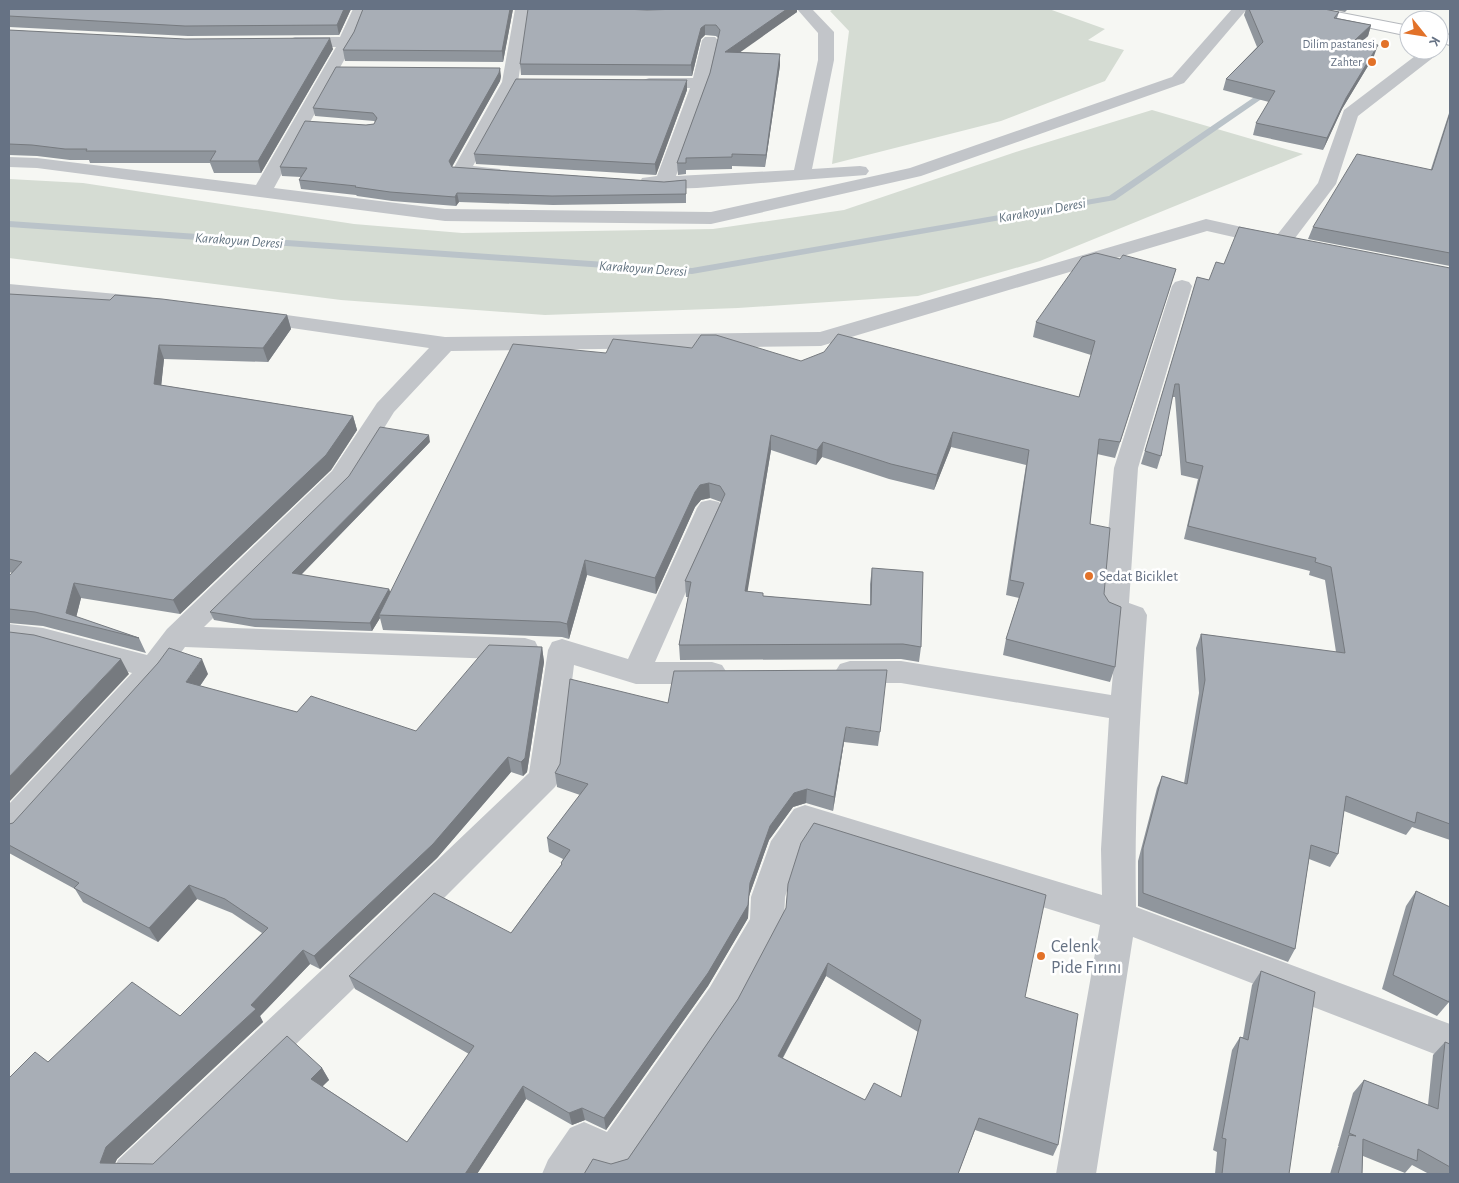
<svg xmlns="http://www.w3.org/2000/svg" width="1459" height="1183" font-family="'Alegreya Sans',sans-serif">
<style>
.green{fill:#d5dcd3}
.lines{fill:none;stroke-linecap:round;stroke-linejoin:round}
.stream{fill:#bac3c9;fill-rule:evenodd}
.major-casing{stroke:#b5b8bd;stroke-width:2}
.minor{fill:#c2c5c9;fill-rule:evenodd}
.major{fill:#fff;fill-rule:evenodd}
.wall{fill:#90969d;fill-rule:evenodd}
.shaded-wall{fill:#767a7f}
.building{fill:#a8aeb6;stroke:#767a7f;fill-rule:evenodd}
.poi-dot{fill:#e27229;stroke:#fff;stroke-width:2}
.labels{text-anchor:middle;stroke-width:5;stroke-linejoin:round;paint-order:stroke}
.far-poi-label{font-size:12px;fill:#667284;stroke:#fff;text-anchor:end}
.far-water-label{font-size:14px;font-style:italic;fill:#627380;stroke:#fff}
.poi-label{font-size:15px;fill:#667284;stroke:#fff;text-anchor:start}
.near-poi-label{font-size:18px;fill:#667284;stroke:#fff;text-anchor:start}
</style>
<rect width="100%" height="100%" fill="#f6f7f3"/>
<g class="green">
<path d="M834,9h215l56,20 -17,11 36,10 -19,31 -104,40 -169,43 17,-133 -19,-20z"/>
<path d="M1152,110l151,44 -263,107 -122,35 -180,12 -193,7 -204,-15 -332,-42v-79l74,4 271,41 108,9 251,-4 131,-19 178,-60z"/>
</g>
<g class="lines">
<path class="stream" d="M1269,87l7,2 -161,111 -423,74 -683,-47v-6l683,47 417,-72z"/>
<defs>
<g id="major">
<path d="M1293,9h28l88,17v10l-109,-23 -5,-1z"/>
<path d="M1439,32l11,3v10l-11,-3z"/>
</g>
</defs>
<use href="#major" class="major-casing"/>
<g class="minor">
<path d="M353,9h14l-13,33 -80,146 171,21 266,3 199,-44 262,-91 60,-68h15l-63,74 -263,93 -210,48 -266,-3 -408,-53 -28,-1v-10l28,1 219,27 80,-138h-41l-5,-2 -3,-3 3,-3 5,-2h45z"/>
<path d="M515,9h14l-11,73 -45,84 27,3 3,4 -3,4 -6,2 -39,-4 -3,-4 50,-89z"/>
<path d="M797,9h15l22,23v28l-22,109 48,-3 6,1 3,4 -3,4 -169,13 -33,1 -22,-3 -2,-4 2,-4 15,-2 33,-88h-41l-6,-2 -2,-3 2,-3 6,-2h44l9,-38 3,-3h10l3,3 -10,43 -32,93 118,-6 24,-110v-27z"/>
<path d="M1439,47l2,3 -2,3 -81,63 -22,68 -47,62 -7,2 -75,-17 -386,115 -370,5 -57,61 -44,71 -146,144 321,11 10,3 4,8 -4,8 -10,3 -340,-13 -21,29 -143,160 -12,4v-36l123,-131 -89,-25 -34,-4v-20l34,4 104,27 20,-26 165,-158 45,-68 52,-55 -178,-26 -8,-1 -3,-5 3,-5 8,-1 194,27 375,-5 386,-113 71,16 41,-52 26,-73 79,-60h16z"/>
<path d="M1182,280l7,2 3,4 -54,182 -9,135 14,5 4,7c-7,97 -13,194 -11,292l314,117v36l-317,-123 -37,237h-40l44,-249 -288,-90 -14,21 -13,41 -1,24 -48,90 -108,159c-15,6 -23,3 -37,-4l-5,8h-44l6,-14 22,-32 14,-6 23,10 103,-145 40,-68 1,-22 20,-56 23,-32 11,-4 297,90 -1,-46 8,-131 -208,-35h-51l-10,-3 -5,-8 5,-8 10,-3h51l210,34 7,-74 -13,-5 -4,-7 13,-141 58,-182 3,-4z"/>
<path d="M9,284l140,13 7,2 4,4 -4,4 -7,2 -140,-13z"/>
<path d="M710,500l9,2 4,6 -68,154h57l10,3 5,8 -5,8 -10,3h-76l-62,-19 -14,113 -5,9 -206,206 -188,181h-49l6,-14 205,-191 206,-196 19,-123 4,-8 10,-3 66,20 69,-151 4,-6z"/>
</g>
<use href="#major" class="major"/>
</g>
<g class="wall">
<path d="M9,9h342l-12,26 -151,1 -179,-9z"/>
<path d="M363,9h150l-10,53 -158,-1 -2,-11 11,-18z"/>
<path d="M683,9h114v3l-58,40 41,2v11l-15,102 -33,-1v3l-46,1v4l-8,1 -1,-12 33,-90 8,-35 -2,-2 -11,-1 -4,4 -9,37 -171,-1 -1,-11 127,-54z"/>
<path d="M1246,9h78l15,3 -2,6 34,7 -3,11 -7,6 13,14 -32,53 -19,41 -70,-15 3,-12 13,-21 -46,-12 3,-11 31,-32 -13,-32z"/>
<path d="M1329,9h19l-3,3z"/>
<path d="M9,30l324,19 -72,124h-47l-4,-10h-120l-1,-3h-19l-33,-4 -28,-1z"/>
<path d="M501,76l-1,5 -48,86 212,15 22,-2v23l-133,2 -94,-3 -3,4 -64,-5 -35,-5 -1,-1 -55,-6 -2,-9 2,-3 -19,-1 -2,-9 86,-42 8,-1 1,-2 -1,-1 -59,-5 -2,-8z"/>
<path d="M687,90l-31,85 -180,-11 -2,-10z"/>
<path d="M1450,110v156l-142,-27 5,-12 118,-58z"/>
<path d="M1120,259l56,10 -61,189 -18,-4 -7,70 14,70 11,73 -5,15 -107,-27 3,-16 13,-41 -13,-3 20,-130 -75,-18 -17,43 -45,-11 -67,-22 -6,8 -45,-15 -24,141 16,5 107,9v-21l2,-16 49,79 -2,15 -18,-3 -221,1 -1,-15 9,-48h-2l-1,-16 36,-79 -11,-4 -9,2 -6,7 -39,87 -69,-19 -18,64 -7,-2 -179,-7 -3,-12 -8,13 -117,-4 -41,-7 -4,-8 220,-170 -129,133 88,14 1,3 216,-239 195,8 278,36 12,-42 -58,-18 3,-15z"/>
<path d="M1224,264l226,4v572l-38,-13 -6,8 -62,-24 -6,43 -8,13 -21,-8 -14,90 -7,13 -150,-56v-45l19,-73 5,-12 22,7 15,-90 -3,-45 5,-14 135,18 -11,-72 -16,-5 1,-4 -126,-32 14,-60 -17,-4 -6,-78h-3l-11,59 -4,13 -16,-5 56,-187 12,3z"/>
<path d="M9,294l278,21 4,14 -23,33 -104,-3 -3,26 192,31 4,14 -26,40 -151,144 -99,-16 -5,19 63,21 7,15 -103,-27 -34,-3v-47l3,-3 -3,-1z"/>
<path d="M542,647l2,15 -17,110 -4,4 -12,-4 -74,86 -117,111 -10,-5 -50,52 3,6 -146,137 -2,4 38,1 169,-96 7,12 -7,6 85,56 62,-88 -114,-65 -6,-13 162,-43 50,-68v-2l2,-4 -14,-7 -2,-14 33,-43 -23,-8 -2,-14 113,-70 212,29 -2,14 -34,-4 -11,69 -27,-8 -13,4 -24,33 -20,56 -1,22 -40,68 -102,144 -21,-10 -13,5 -46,-26 -49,75h-468l39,-112 132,-46 82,-83 -30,-20 -35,-14 -39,43 -75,-40 -8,-13 -66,-36v-29l4,-1 195,-149 -8,12 97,26 119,19z"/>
<path d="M1416,891l33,111 -12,14 -55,-27 24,-83z"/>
<path d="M786,909l239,88 33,148 -5,11 -78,-26 -17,44h-374l27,-10 17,-5 110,-160zM826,976l92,56 -17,65 -36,3 -82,-42z"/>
<path d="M1261,971l28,203h-74l2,-22 -4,-2 19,-100 8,-13h3l9,-52z"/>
<path d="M1445,1042l5,2v130h-21l-17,-9 -7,8 -42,-17 -1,18h-32l8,-27 1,-1h-1l15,-53 11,-13 64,25 5,-50z"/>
</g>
<g class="shaded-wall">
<path d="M344,9h7l-12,26 -2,-10z"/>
<path d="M510,9h3l-10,53 -1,-11z"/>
<path d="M787,9h10v3l-72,51v-11z"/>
<path d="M705,25v10l-4,4 -9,37 -1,-11 10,-37z"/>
<path d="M1371,25l-3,11 -17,15 4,-11z"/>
<path d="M330,38l3,11 -72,124 -3,-12z"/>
<path d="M1378,45l-4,11 -32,53 -19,41 4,-12 19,-40z"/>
<path d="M780,54v11l-15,102 1,-12z"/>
<path d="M500,68l1,8 -1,5 -50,89 -1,-9z"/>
<path d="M687,80v10l-31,85 -1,-11z"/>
<path d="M457,193l2,9 -3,4 -1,-9z"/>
<path d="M287,315l4,14 -23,33 -5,-14z"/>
<path d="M159,345l5,14 -4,39 -6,-14z"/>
<path d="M353,416l4,14 -26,40 -151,144 -7,-14z"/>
<path d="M953,432l-2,15 -17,43 3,-15z"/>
<path d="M429,435l1,7 -135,139 -3,-8z"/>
<path d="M771,435v15l-26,157v-16z"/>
<path d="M823,442l-1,15 -6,8 1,-15z"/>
<path d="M709,483l1,15 -9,2 -6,7 -39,87 -1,-16 40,-86 5,-7z"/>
<path d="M585,560l2,15 -18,64 -2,-15z"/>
<path d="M74,583l7,15 -6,24 -9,-9z"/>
<path d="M389,589l3,8 -13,18 1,3 -8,13 -2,-8z"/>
<path d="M542,647l2,15 -17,110 -4,4 -2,-14z"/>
<path d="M121,659l8,15 -120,128v-25z"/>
<path d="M202,659l6,15 -15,22 -7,-14z"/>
<path d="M846,727l-2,15 -11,69 1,-14z"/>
<path d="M508,757l3,15 -74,86 -117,111 -6,-13z"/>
<path d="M807,789l-1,14 -13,4 -24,33 -20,56 -1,22 -40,68 -102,144 -2,-12 146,-235 20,-57 24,-33z"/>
<path d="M189,885l8,14 -39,43 -9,-14z"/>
<path d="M303,950l7,14 -50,52 3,6 -146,137 -7,15 -10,-11 6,-16 145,-142z"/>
<path d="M828,963l-2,13 -49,92 1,-12z"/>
<path d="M322,1068l7,12 -11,11 -7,-12z"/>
<path d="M523,1086l3,13 -49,75h-12z"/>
<path d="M582,1108l3,12 -13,5 -3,-12z"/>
</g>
<g class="building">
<path d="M9,9h335l-7,16 -152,1 -176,-10z"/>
<path d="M363,9h147l-8,42 -159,-1 11,-18z"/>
<path d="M528,9h95l24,1 36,-1h104l-62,43 55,2 -14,101 -34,-1v3l-46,1v5h-9l33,-90 10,-43 -4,-5h-11l-4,3 -10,37 -171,-1z"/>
<path d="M1249,9h75l15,3 -5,6 37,7 -16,15 23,5 -32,53 -19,40 -71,-15 19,-32 -49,-12 37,-37z"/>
<path d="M9,30l176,9 145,-1 -72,123h-48l6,-10h-130l1,-2h-22l-33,-4 -23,-1z"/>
<path d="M336,67l164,1 -1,5 -50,88 3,6 212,15 22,-2v14l-134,2 -95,-3 -2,4 -65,-5 -35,-5 1,-1 -57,-6 8,-12 -27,-1 25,-46 61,4 8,-1 3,-6 -4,-5 -60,-5z"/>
<path d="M516,79l171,1 -32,84 -181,-10z"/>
<path d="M1450,113v140l-137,-26 44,-73 75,16z"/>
<path d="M1239,227l211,41v556l-33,-12 -2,11 -69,-27 -8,58 -27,-9 -16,104 -152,-56v-45l19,-72 25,8 18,-104 -4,-46 144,19 -14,-86 -16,-5 1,-4 -128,-32 15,-60 -17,-4 -7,-78h-4l-14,72 -16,-5 52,-174 12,3 7,-18 8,2z"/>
<path d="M1096,253l24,6 3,-4 53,14 -56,173 -21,-3 -9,85 20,4 -6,66 5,8 12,5 -6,60 -109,-28 18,-56 -14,-3 19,-130 -76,-18 -16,43 -46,-11 -68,-22 -6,8 -46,-15 -26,156 18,2v3l108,9 1,-37 51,4 -2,75 -18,-3 -224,1 12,-63 -6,-1 40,-87 -5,-8 -11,-3 -9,2 -5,7 -40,86 -70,-18 -18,64 -7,-2 -181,-7 134,-271 93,9 7,-14 79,9 9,-13h15l85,26 23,-9 14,-18 241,63 16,-56 -59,-19 46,-65z"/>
<path d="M9,294l101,6 5,-5 47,4 125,16 -24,33 -104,-3 -5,39 199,32 -27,39 -153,145 -99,-17 -8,30 73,25 -104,-26 -26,-3v-33l13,-14 -13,-3z"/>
<path d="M380,427l49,8 -137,138 97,16 -19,34 -118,-4 -42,-7 139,-136z"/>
<path d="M9,632l25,3 87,24 -112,118z"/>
<path d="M489,645l53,2 -17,111 -4,4 -13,-5 -75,87 -119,112 -11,-6 -52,55 5,4 -150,138 -6,16 53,1 134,-128 35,32 -11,11 96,63 67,-96 -125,-70 85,-83 77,40 51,-69 -1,-1 9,-13 -23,-12 41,-54 -33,-11 5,-9 10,-85 98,24 6,-32 213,-1 -7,62 -34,-5 -12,70 -27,-8 -13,4 -24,33 -20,57 -2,22 -40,68 -104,145 -22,-10 -13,5 -46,-27 -58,88h-456v-96l26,-26 13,10 84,-80 48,34 88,-88 -43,-29 -36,-14 -40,43 -75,-40 5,-5 -70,-38v-21l4,-1 145,-160 11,-15 33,11 -16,23 111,30 14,-16 105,35z"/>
<path d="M814,823l232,72 -21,102 53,17 -20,131 -79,-27 -21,56h-374l9,-15 18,5 17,-5 110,-160 48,-91 2,-24 13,-41zM828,963l93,57 -20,77 -27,-14 -9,17 -87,-44z"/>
<path d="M1416,891l34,16v89l-1,6 -56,-27z"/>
<path d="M1261,971l54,21 -26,182h-67l4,-35 -4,-1 18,-101 8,3z"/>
<path d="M1445,1042l5,2v123l-32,-18 -1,12 -54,-22 -1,35h-24l11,-39 7,1 -7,-3 15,-53 74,29z"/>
</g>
<g class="poi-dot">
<circle cx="1385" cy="44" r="5"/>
<circle cx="1372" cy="62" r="5"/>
<circle cx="1089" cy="576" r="5"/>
<circle cx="1041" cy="956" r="5"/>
</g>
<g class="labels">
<g class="far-poi-label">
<text x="1375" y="48">Dilim pastanesi</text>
<text x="1362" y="66">Zahter</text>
</g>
<g class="far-water-label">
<text transform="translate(1042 210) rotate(-10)" y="5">Karakoyun Deresi</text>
<text transform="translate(239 240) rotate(4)" y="5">Karakoyun Deresi</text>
<text transform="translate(643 268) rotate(4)" y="5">Karakoyun Deresi</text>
</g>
<g class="poi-label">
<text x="1099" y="581">Sedat Biciklet</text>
</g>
<g class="near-poi-label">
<text x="1051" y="952">Celenk<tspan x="1051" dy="21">Pide Fırını</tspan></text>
</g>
</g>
<rect width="1459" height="1183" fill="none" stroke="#667284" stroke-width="20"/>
<g transform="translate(1424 35) rotate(120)"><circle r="24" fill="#ffffff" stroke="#c2c7ce"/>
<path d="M0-4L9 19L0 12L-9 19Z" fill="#e27229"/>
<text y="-8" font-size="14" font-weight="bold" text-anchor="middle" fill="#667284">K</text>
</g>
</svg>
